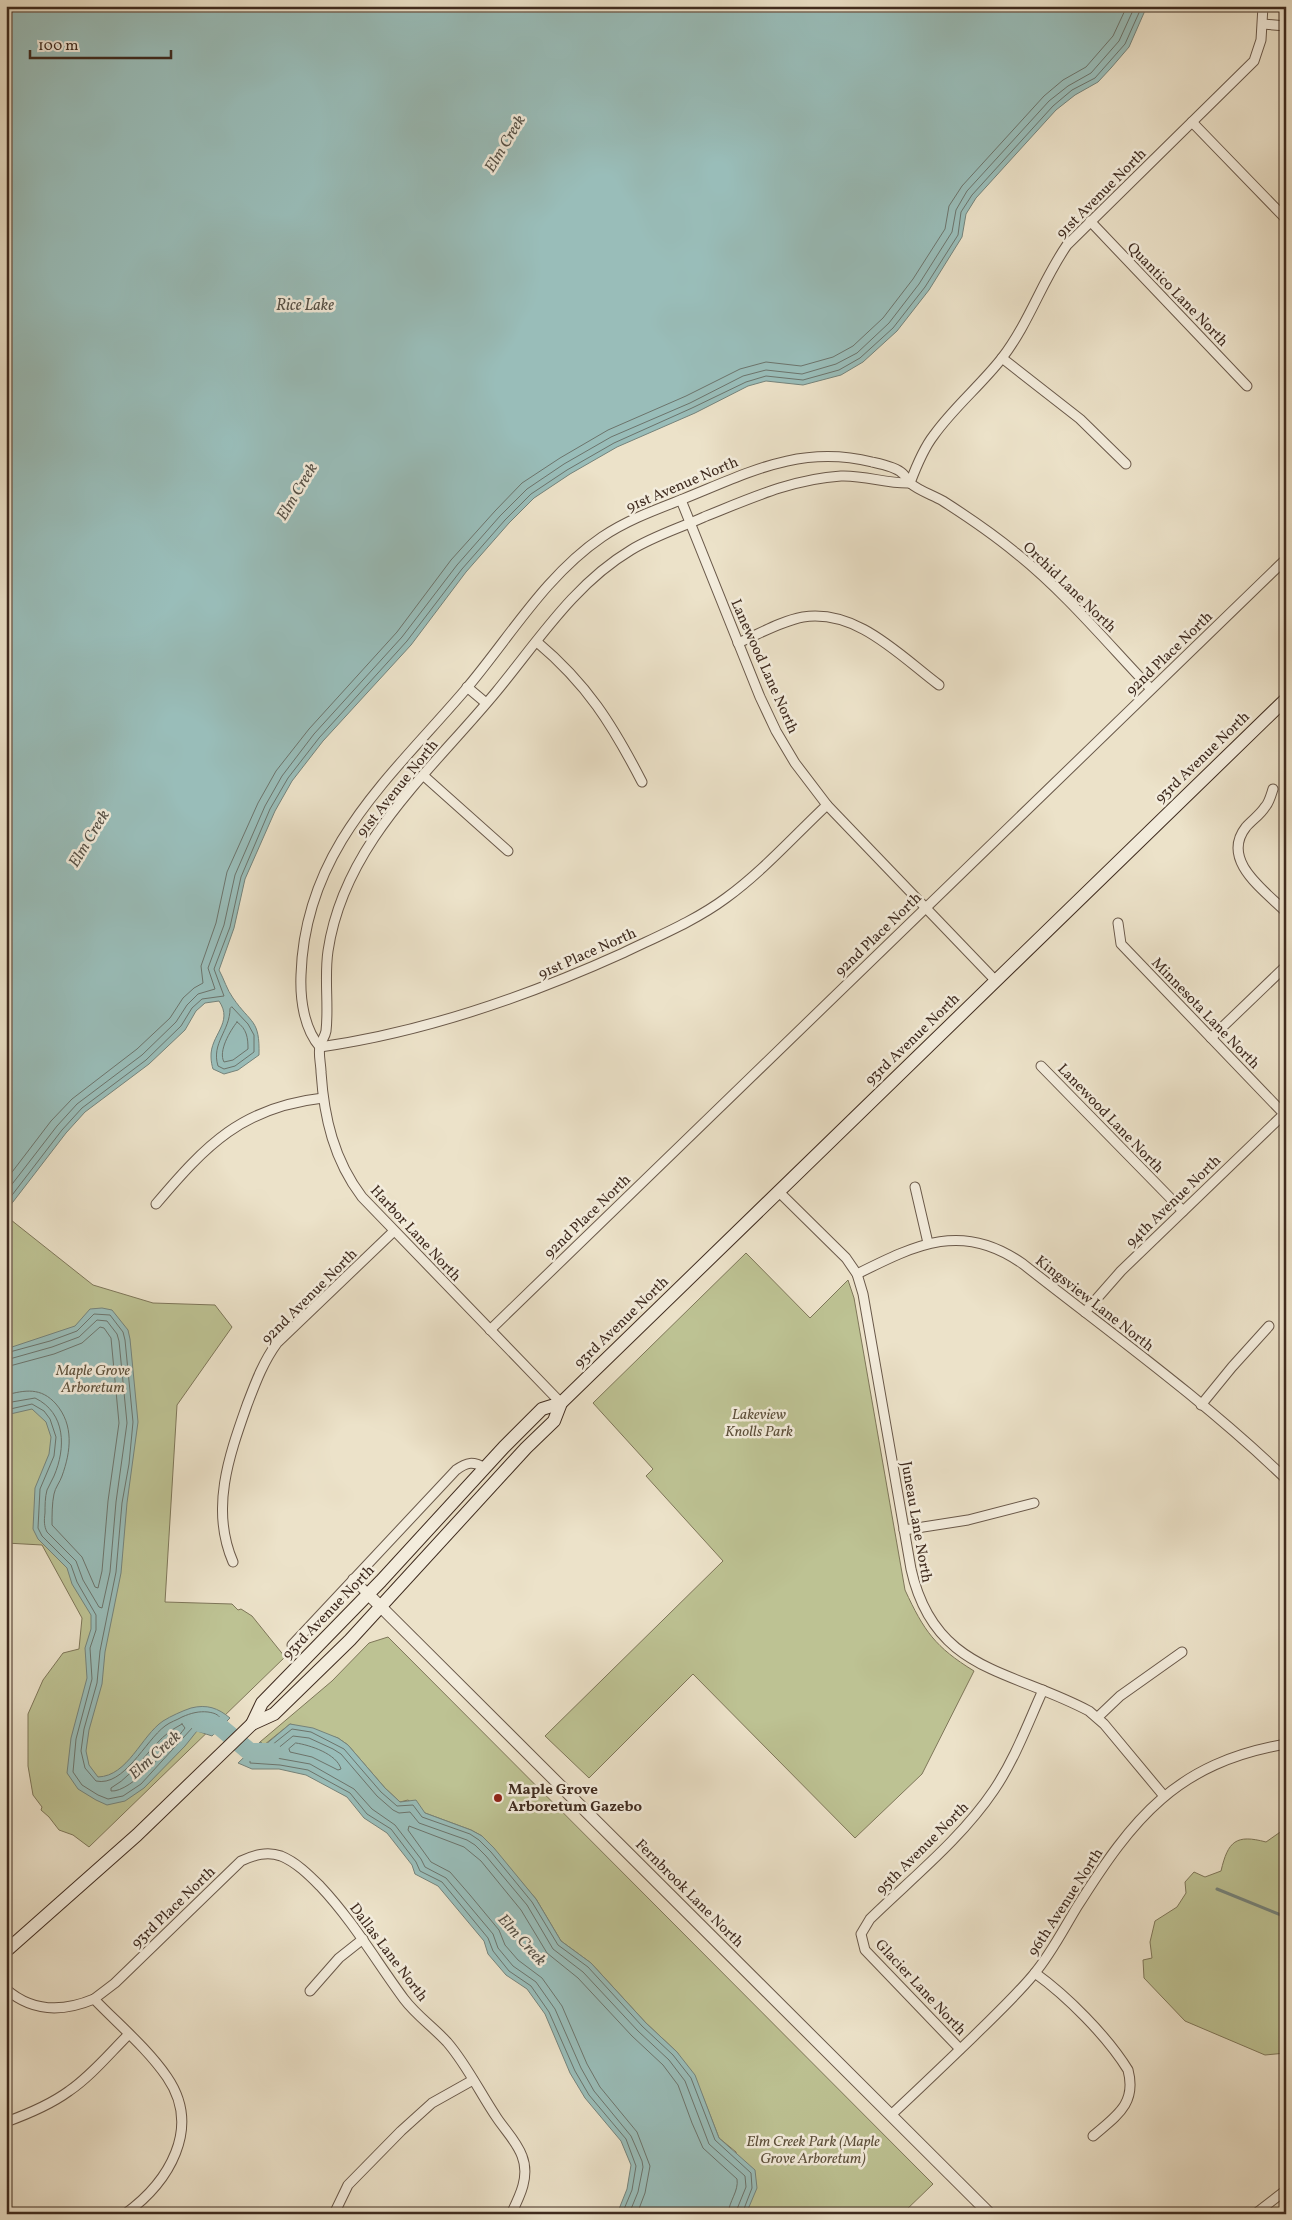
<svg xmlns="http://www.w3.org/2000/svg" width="1292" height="2220" font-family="Vollkorn,serif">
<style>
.green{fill:#bdc293;stroke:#7e7659}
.water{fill:#99bdb9;stroke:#75837b}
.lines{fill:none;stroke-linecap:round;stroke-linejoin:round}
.shore{stroke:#6c746c;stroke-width:1}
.stream{stroke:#75837b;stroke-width:3}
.river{stroke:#99bdb9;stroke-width:18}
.minor-casing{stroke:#6a594a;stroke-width:11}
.tertiary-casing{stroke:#6a594a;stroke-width:13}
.secondary-casing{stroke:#3f2b1f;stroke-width:14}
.minor{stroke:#f3ecdc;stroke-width:9}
.tertiary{stroke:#f3ecdc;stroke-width:11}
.secondary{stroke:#f3ecdc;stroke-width:12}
.poi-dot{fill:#8f2418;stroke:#f3ecdc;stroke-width:2}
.labels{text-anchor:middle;stroke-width:5;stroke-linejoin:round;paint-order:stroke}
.street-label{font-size:15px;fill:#3f2b1f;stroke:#f3ecdc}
.park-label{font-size:15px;font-style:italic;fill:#5e513c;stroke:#f3ecdc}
.poi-label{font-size:15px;font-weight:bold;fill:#3f2b1f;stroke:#f3ecdc;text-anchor:start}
.water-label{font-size:16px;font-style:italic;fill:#565046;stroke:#f3ecdc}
</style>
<rect width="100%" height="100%" fill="#ece2c9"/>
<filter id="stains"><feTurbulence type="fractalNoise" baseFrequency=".004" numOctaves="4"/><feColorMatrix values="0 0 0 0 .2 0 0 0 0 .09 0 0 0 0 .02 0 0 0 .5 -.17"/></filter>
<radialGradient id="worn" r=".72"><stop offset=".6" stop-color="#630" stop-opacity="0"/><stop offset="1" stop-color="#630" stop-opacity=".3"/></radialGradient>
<g class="green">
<path d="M6,1216l87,69 60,18 62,2 17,22 -55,78 -12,197 67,2 6,6 3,-1 11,7 33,41 -196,190 -16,-12 -14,-5 -10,-13 -8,-7 1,-3 -9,-12 -5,-29v-52l15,-34 20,-27 16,-4 3,-31 -40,-73 -36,-2z"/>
<path d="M746,1253l64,65 38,-38 6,18 51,292c19,41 30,57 69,81l-52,103 -67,64 -162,-164 -104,104 -44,-42 178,-175 -77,-85 7,-7 -60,-66z"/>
<path d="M388,1637l545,547 -31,30h-156l-10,-62 -17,-14 -16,-41 -26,-45 -31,-29 -55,-60 -30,-22 -25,-42 -54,-63 -11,-6 -46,-17 -17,-13 -8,2 -15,-14 -37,-43 -10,-7 -48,-14 -26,21 -4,-3 72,-61 37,-38z"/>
<path d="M1286,1828v225l-21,2 -80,-34 -41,-43 -1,-18 9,-2 -2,-16 5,-21 22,-14 9,-14 -1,-11 9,-10 11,5 16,-6c7,-30 15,-37 45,-29z"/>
</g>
<g class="water">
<path d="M6,6h1141l-18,41 -18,21 -13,14 -23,13 -19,15 -80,88 -10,16 -4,23 -33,53 -32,41 -34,31 -22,13 -38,10 -37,-4 -18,5 -53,27 -78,34 -47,27 -36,24 -25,25 -43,49 -55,73 -88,96 -31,40 -17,30 -30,68 -11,49 -15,42c5,9 8,20 14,28 18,26 27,21 26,57l-21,15 -14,4 -11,-5c-1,-3 -2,-8 -2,-12 -1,-22 23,-34 8,-56l-14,2 -9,8 -11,19 -36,34 -64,48 -19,21 -60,78z"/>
<path d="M102,1308l10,2 16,20 2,9 8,83 -11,81 -6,70 -16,79 -3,32 -13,46 -3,21 3,14 9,12c30,-1 43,-41 65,-56 8,-5 19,-10 28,-13 16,-4 27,0 39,10l-18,18 -15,-5 -12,15 -41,42 -19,13 -18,4 -11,-5 -18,-11 -11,-16 4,-35 16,-60 -2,-30 6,-19v-14l-19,-31 -5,-16 -29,-29 -5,-10 2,-41 14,-34 2,-17 -5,-15 -14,-13 -26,6v-66l69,-23 15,-17z"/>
<path d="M290,1724l23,4 25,10 10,7 37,43 15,14 16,-2 9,13 46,17 11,6 12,12 42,51 25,42 30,22 55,60 31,29 18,23 24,63 36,32 2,18 -11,26h-129l10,-25 4,-24 -10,-24 -36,-43 -15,-25 -25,-59 -18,-25 -21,-14 -18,-21 -4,-13 -46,-55 -23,-12 -3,-9 -25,-32 -23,-15 -17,-21 -41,-22 -27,-6h-27l-14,-6 22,-21 5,3z"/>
</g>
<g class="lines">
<g class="shore">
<path d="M232,1007l16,17 6,11v17l-19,14 -11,3 -6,-3c-7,-23 12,-35 12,-57z"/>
<path d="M237,1022c10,7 11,16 11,27l-15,11 -9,2c-6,-11 6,-31 13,-40z"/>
<path d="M6,1180l45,-59 21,-22 65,-50 33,-31 13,-20 11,-10 9,-5 -2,-17 15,-43 11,-51 31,-69 18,-32 33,-42 88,-97 54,-72 44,-49 27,-28 38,-25 48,-28 78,-34 54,-27 26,-7 35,4 32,-9 20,-11 30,-28 30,-39 32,-50 4,-23 13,-20 82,-90 19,-16 23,-13 27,-31 14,-30"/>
<path d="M6,1192l51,-66 20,-22 65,-49 34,-33 11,-17 11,-11 17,-5 -7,-21 16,-43 11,-50 30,-69 17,-30 32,-42 88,-97 55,-72 43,-49 27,-27 37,-25 47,-27 79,-34 53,-27 23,-6 36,4 34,-10 21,-11 32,-30 30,-39 33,-52 4,-22 11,-19 82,-90 19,-15 23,-13 28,-32 16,-35"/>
<path d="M6,1203l56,-73 20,-22 64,-48 35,-34 11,-18 10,-9 22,-3 -10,-27 16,-42 11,-50 29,-68 18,-31 31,-40 88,-97 55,-72 43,-49 26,-26 36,-24 47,-27 78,-35 54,-26 20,-6 37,4 36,-10 21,-12 33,-30 32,-41 33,-52 3,-23 11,-17 81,-89 19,-16 23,-12 30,-34 17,-38"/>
<path d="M6,1353l44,-12 27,-10 17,-17 16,1 13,17 2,8 8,82 -4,42 -7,39 -6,69 -16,79 -3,32 -13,46 -3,22 4,17 11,13c28,6 49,-40 69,-55 5,-4 12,-6 17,-9 9,-4 17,-6 26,-5 6,1 10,2 13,7l-11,11 -12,-4 -5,1 -52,57 -18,12 -15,3 -10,-4 -16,-10 -9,-13 3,-33 16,-60 -2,-31 6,-18v-15l-19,-33 -6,-17 -29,-29 -4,-8 2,-39 14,-33 2,-19 -6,-18 -6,-8 -12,-7 -26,6"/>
<path d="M6,1360l46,-13 27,-10 18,-17 10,1 10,13 2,7 8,82 -11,79 -6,70 -8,36 -3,-1 -16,-27 -7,-19 -29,-29c-3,-6 -3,-11 -2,-19 0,-7 0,-16 2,-23 2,-5 5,-9 7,-14 12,-28 12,-63 -19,-78l-29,5"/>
<path d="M6,1367l48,-13 28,-11 18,-16 4,1 7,10 8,85 -11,78 -6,70 -4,17 -3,-1 -13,-30 -30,-32c0,-10 0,-22 2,-31 1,-6 6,-12 8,-18 9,-25 12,-51 -6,-72 -15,-17 -31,-14 -50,-9"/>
<path d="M182,1724l3,4c-12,16 -54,65 -74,63v-3c29,-16 41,-50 71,-64z"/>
<path d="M296,1743c14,2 41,11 45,26l-3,1 -26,-13 -22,-5 -1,-3z"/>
<path d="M622,2214l10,-24 4,-24 -10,-27 -37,-44 -14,-24 -26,-59 -18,-26 -22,-15 -16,-20 -5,-13 -46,-56 -22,-11 -4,-9 -25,-33 -24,-15 -17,-21 -42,-23 -28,-5 -30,-2v-4l10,-10h7l25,-20 19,3 33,17 37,43 16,14 16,-1 9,12 48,17 9,6 12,12 41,50 26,43 30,22 54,59 31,29 18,23 24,62 36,33 1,15 -10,26"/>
<path d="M629,2214l9,-22 5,-25 -1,-6 -11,-25 -37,-45 -13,-23 -26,-59 -19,-27 -23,-16 -15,-18 -5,-14 -47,-56 -21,-11 -4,-8 -26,-34 -23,-16 -18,-20 -44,-25 -39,-7v-3l22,-18 16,2 24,11 8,5 36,42 16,14 6,3 11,-1 9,11 48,17 8,5 11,11 41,49 26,44 30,23 55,59 31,29 16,21 24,63 36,32 1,11 -11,27"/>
<path d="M637,2214l8,-21 5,-27 -13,-34 -37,-45 -13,-23 -25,-58 -20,-28 -24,-18 -13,-15 -6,-15 -29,-35 -20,-23 -19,-10 -23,-32 1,-4 55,21 17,14 40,49 26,43 31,25 54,58 31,29 15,20 14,38 11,25 34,31c2,12 -8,22 -9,35"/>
</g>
<path class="stream" d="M1217,1889l69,28"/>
<path class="river" d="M199,1723l20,3 31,26h23"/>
<defs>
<g id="minor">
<path d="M1263,24l23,2"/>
<path d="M1192,122l94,97"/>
<path d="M1090,221l157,165"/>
<path d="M1002,358l78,61 46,45"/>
<path d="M910,483c6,-16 13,-34 24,-48 20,-28 47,-50 68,-77 27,-35 40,-77 65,-113l187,-184 7,-21 2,-34"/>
<path d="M681,500l79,197 16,34 19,32 32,42 168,175"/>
<path d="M537,642c50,42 75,82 105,140"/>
<path d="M738,643c21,-9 43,-22 65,-26 54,-8 96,38 136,68"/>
<path d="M467,687l19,16"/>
<path d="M424,776l84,75"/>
<path d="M1273,789c-2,6 -4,14 -8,18 -5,8 -13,13 -19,20 -26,33 18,63 40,85"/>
<path d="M1118,923l3,21 165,172"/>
<path d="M1211,1038l75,-72"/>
<path d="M320,1047c-16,-18 -20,-48 -19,-72 4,-127 89,-197 165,-286 44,-52 79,-113 136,-152 25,-17 53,-27 81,-38 65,-26 117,-55 189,-37 9,2 24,5 30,11 3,2 5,7 8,10 9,8 23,12 33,18 25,16 50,33 73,52 48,38 93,92 135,136"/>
<path d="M320,1047c105,-15 206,-50 303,-94 35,-17 72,-32 103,-55 37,-27 68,-62 101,-93"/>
<path d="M1041,1066l142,145"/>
<path d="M915,1187l13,56"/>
<path d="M778,1191l68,67 11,16 6,20 48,275c23,103 99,100 178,142l15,13 60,72"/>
<path d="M156,1204c50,-59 86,-97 167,-106"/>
<path d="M857,1274c60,-30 106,-53 166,-10 89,70 182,137 263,215"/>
<path d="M1085,1312l36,-41 163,-157"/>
<path d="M490,1330l796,-771"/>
<path d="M561,1403l-199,-206c-28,-37 -38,-79 -41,-125 0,-8 -3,-18 -1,-26 1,-5 5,-9 6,-15 3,-26 -2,-53 2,-80 16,-108 102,-179 168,-259 42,-51 78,-108 135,-142 23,-14 49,-22 73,-33 45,-18 88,-38 137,-41 24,-1 46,8 69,7"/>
<path d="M1201,1405l31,-38 37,-41"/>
<path d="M904,1530l64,-10 66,-17"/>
<path d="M233,1562c-23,-53 -4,-106 14,-157 8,-21 16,-43 30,-62l117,-112"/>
<path d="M353,1579l15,15"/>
<path d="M292,1645l164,-175c11,-8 17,-9 29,-2"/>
<path d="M1098,1717l22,-21 62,-44"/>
<path d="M1035,1973c32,23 72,63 93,97 9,34 -12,46 -35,66"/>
<path d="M6,1989c26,23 57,23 88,10 24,25 53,49 73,78 35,51 2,105 -42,137"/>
<path d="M310,1991l29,-33 24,-19"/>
<path d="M94,1999l21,-16 126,-122c13,-6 26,-10 40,-5 15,6 28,19 39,30 33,35 56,75 84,113 12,16 29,28 43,43 20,23 33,51 50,76 8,12 20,24 25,38 8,20 -2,40 -11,58"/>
<path d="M960,2049l-95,-99 -4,-16 9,-15c42,-41 91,-80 124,-129 21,-31 34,-67 49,-100"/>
<path d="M891,2115c28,-26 55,-52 82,-78 21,-21 42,-40 61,-63 17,-20 29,-44 43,-67 56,-89 99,-144 209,-163"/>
<path d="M6,2122c22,-8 44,-17 63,-31 22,-15 40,-37 59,-56"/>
<path d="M334,2214l14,-29 53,-54 31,-28 41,-23"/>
<path d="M1255,2214l31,-24"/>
</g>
<path id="tertiary" d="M368,1594l622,620"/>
<g id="secondary">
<path d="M252,1724l10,-21 119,-122 123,-134 38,-38 19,-6"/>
<path d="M6,1951l131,-116 115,-111 22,-10 76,-74 176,-192 28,-27 7,-18 725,-704"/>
</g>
</defs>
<use href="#minor" class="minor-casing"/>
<use href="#tertiary" class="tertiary-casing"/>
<use href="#secondary" class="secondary-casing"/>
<use href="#minor" class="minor"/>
<use href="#tertiary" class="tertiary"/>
<use href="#secondary" class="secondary"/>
</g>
<circle class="poi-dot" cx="498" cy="1798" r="5"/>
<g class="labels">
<g class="street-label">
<text transform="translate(1101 193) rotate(-45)" y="5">91st Avenue North</text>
<text transform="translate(1178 294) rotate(46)" y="5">Quantico Lane North</text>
<text transform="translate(682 484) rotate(-23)" y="5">91st Avenue North</text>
<text transform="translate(1070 587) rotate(44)" y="5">Orchid Lane North</text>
<text transform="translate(1169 653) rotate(-44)" y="5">92nd Place North</text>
<text transform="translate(765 666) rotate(66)" y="5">Lanewood Lane North</text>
<text transform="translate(1202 757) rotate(-44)" y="5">93rd Avenue North</text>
<text transform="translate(397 788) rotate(-51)" y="5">91st Avenue North</text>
<text transform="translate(878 934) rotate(-44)" y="5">92nd Place North</text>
<text transform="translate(587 953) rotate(-24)" y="5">91st Place North</text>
<text transform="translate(1206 1013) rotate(46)" y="5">Minnesota Lane North</text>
<text transform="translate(912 1039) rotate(-44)" y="5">93rd Avenue North</text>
<text transform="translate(1111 1118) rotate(46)" y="5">Lanewood Lane North</text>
<text transform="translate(1173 1201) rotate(-44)" y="5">94th Avenue North</text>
<text transform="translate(587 1216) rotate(-44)" y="5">92nd Place North</text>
<text transform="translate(416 1233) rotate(47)" y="5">Harbor Lane North</text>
<text transform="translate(309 1296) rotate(-45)" y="5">92nd Avenue North</text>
<text transform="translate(1095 1303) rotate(38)" y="5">Kingsview Lane North</text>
<text transform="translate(621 1322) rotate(-44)" y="5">93rd Avenue North</text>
<text transform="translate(917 1522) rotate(80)" y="5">Juneau Lane North</text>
<text transform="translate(328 1612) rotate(-46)" y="5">93rd Avenue North</text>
<text transform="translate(922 1848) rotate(-45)" y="5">95th Avenue North</text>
<text transform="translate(690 1893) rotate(45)" y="5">Fernbrook Lane North</text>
<text transform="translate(1065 1902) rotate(-57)" y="5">96th Avenue North</text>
<text transform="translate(173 1907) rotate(-44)" y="5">93rd Place North</text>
<text transform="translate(389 1952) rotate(53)" y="5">Dallas Lane North</text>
<text transform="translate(921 1987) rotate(47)" y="5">Glacier Lane North</text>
</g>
<g class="park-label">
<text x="93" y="1375">Maple Grove<tspan x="93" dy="17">Arboretum</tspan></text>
<text x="759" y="1419">Lakeview<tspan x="759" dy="17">Knolls Park</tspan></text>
<text x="813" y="2146">Elm Creek Park (Maple<tspan x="813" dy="17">Grove Arboretum)</tspan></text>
</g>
<g class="poi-label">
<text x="508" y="1794">Maple Grove<tspan x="508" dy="17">Arboretum Gazebo</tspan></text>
</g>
<g class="water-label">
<text transform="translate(504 143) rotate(-59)" y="6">Elm Creek</text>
<text x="305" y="310">Rice Lake</text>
<text transform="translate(296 491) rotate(-59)" y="6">Elm Creek</text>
<text transform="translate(88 838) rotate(-59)" y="6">Elm Creek</text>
<text transform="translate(154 1754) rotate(-42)" y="6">Elm Creek</text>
<text transform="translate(523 1939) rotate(48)" y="6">Elm Creek</text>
</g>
</g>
<rect width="1292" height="2220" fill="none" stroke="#ece2c9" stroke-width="25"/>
<rect x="8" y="8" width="1277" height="2205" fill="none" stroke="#3f2b1f" stroke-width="2.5"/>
<rect x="12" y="12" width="1267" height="2195" fill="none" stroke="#3f2b1f"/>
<path d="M30 50v8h141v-8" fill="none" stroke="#3f2b1f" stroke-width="2.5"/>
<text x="38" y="50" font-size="15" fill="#3f2b1f" stroke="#f3ecdc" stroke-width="4" paint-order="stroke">100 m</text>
<rect width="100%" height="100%" filter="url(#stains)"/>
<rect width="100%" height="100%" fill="url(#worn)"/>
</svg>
